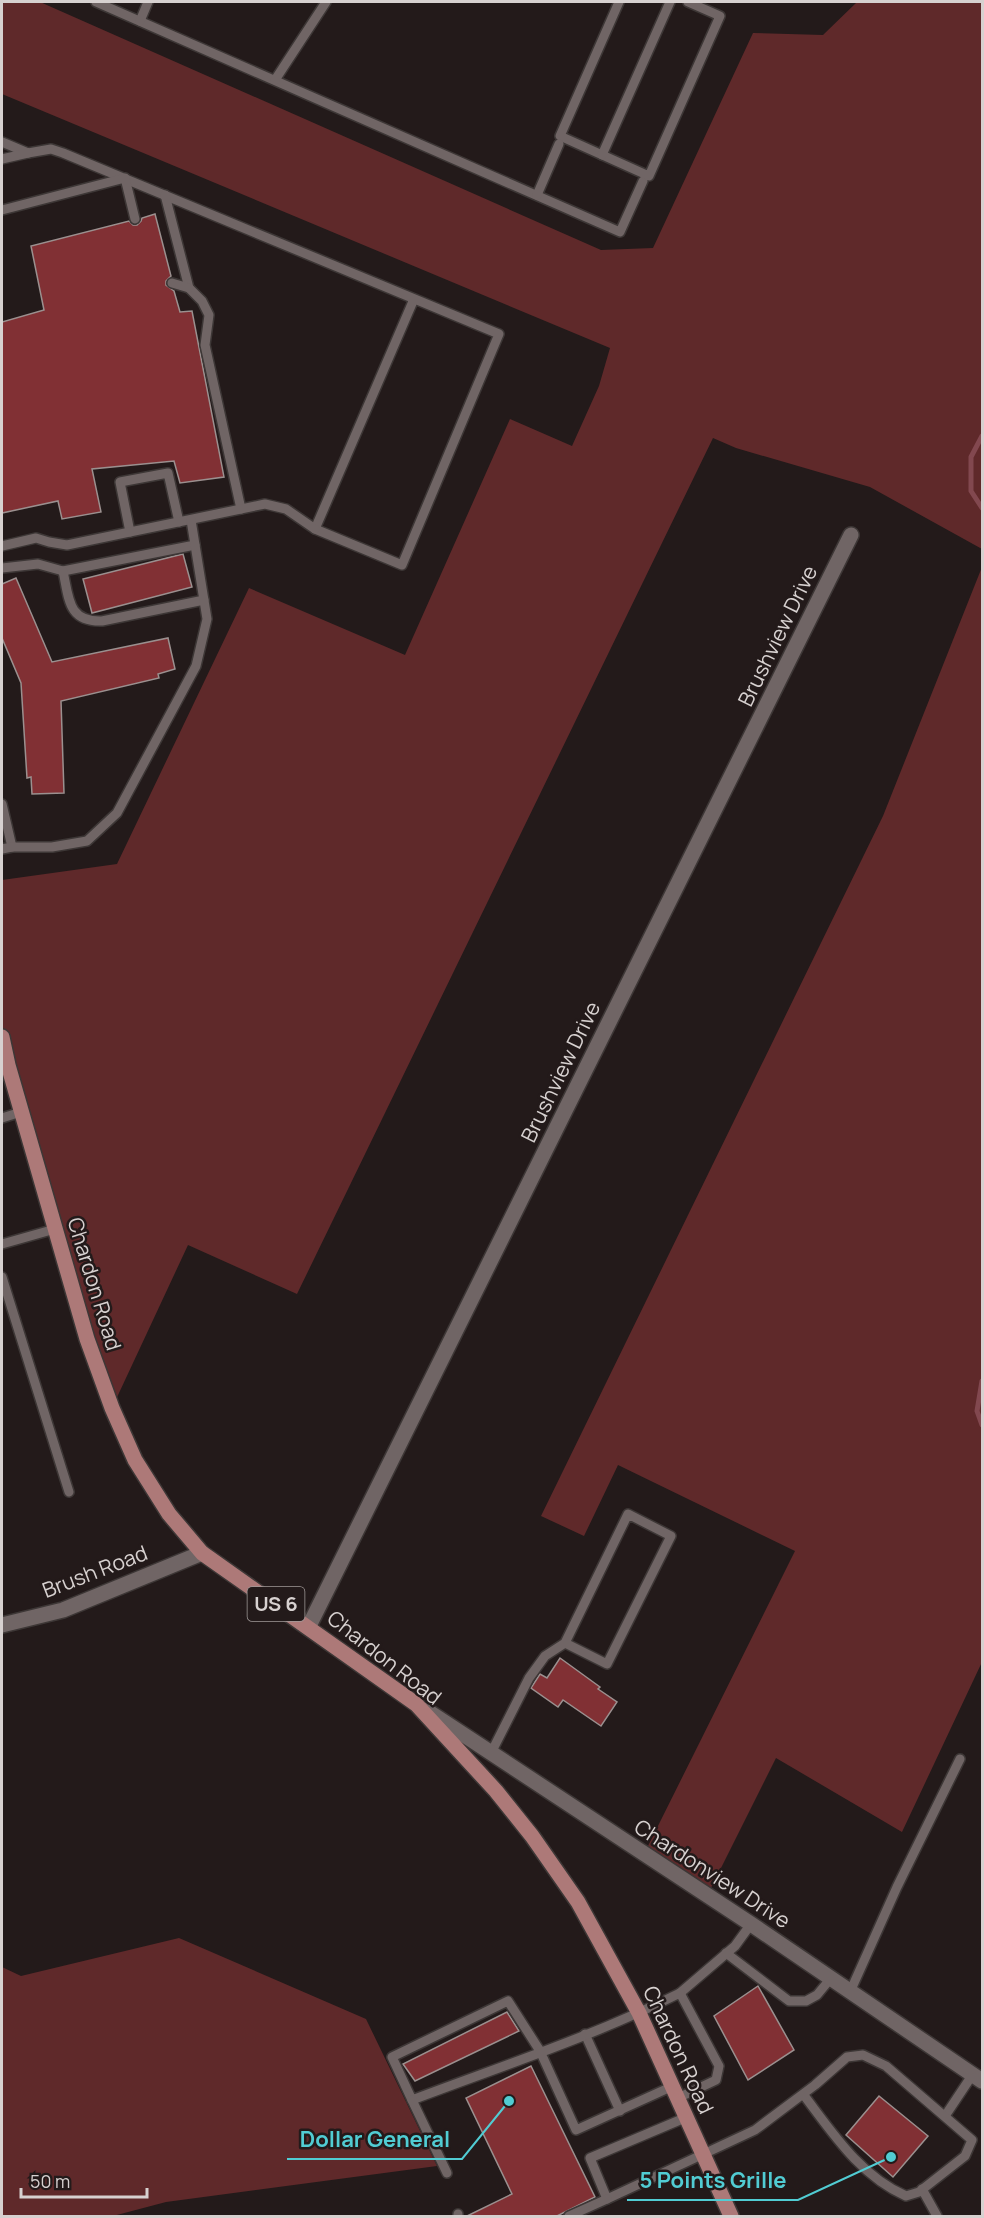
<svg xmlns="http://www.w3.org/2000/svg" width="984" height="2218" font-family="Manrope,sans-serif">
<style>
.green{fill:#5f292a}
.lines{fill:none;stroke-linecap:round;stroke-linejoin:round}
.stream{stroke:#82484f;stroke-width:5}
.building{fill:#813034;stroke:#9b908f;stroke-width:1.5}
.service-casing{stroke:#3d3736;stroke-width:12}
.minor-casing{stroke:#3d3736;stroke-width:18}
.tertiary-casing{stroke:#3d3736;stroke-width:18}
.primary-casing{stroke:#3d3736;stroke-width:18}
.service{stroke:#706565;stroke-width:9}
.minor{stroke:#706565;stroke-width:15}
.tertiary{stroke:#706565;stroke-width:15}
.primary{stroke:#ad7978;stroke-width:15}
.labels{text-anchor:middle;stroke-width:5;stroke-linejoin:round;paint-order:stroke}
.shield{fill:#231a1a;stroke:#a19a99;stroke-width:1.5}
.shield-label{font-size:20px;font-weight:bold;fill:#d7d1d0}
.street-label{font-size:21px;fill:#d7d1d0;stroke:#231a1a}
.leader{fill:none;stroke:#51ccd3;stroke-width:2}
.callout-dot{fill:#51ccd3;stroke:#231a1a;stroke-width:2}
.callout-label{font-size:22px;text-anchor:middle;font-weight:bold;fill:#51ccd3;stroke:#231a1a;stroke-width:5;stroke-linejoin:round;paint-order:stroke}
</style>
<rect width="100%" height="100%" fill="#231a1a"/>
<g class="green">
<path d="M2,2h38l561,248 52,-2 100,-215 70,2 34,-33h125v547l-112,-62 -134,-39 -23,-10 -416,856 -109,-49 -76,163 -110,-371v-157l115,-16 132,-276 156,67 105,-236 62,27 27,-60 11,-38 -608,-254z"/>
<path d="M982,567v1095l-80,170 -126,-74 -69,138 -63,-42 151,-303 -177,-86 -34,71 -43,-20 342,-700z"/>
<path d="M179,1938l187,81 71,147 -271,36 -53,14h-111v-249l19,9z"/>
</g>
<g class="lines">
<g class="stream">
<path d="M982,436l-11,21v34l11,17"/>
<path d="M982,1381l-5,30 5,14"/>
</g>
</g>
<g class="building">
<path d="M155,214l16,62 -5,5v4l8,6 6,21 12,-1 32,166 -44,6 -6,-22 -82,8 9,43 -39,7 -4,-18 -56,12v-191l42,-12 -13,-64 98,-25 4,4h4l4,-4 1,-3z"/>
<path d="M183,554l9,33 -100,26 -9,-34z"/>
<path d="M16,578l36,84 116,-24 7,31 -17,5 1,4 -98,23 3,92 -32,1 -1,-17 -4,1 -6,-95 -19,-45v-54z"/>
<path d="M560,1658l40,29 -2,2 19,13 -16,24 -38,-26 -5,7 -27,-19 9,-14 7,4z"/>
<path d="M758,1986l36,64 -46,30 -34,-64z"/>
<path d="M507,2012l12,19 -104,50 -12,-17z"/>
<path d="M531,2066l64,131 -40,20h-90l47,-23 -46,-96z"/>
<path d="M879,2096l49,40 -35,41 -47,-42z"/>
</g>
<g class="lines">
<defs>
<g id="service">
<path d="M96,2l524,230 23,-51"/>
<path d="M619,2l-59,134 89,40 71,-160 -32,-14"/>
<path d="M140,21l8,-19"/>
<path d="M275,80l51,-78"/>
<path d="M2,142l26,11 23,-4 12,4 436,181 -97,231 -87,-36 99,-230"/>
<path d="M602,155l68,-153"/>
<path d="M2,159l26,-6"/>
<path d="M165,195l24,93 13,13 7,14 -4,30 36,164"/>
<path d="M537,195l22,-51"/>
<path d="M2,210l123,-32 10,41"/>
<path d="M172,283l17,5"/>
<path d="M130,532l-10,-50 48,-9 11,49"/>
<path d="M2,546l34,-8 13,4 18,3 198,-41 21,5 29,20"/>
<path d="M2,568l36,-4 25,7 132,-26"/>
<path d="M63,571c6,28 5,51 39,50l102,-21"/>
<path d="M2,804l10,43"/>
<path d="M2,849l10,-2h40l35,-6 30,-28 79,-147 11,-47 -16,-99"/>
<path d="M2,1118l19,-6"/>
<path d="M2,1244l53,-15"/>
<path d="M2,1277l67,215"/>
<path d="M491,1753l38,-75 16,-22 20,-13 42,21 64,-128 -43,-22 -63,129"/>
<path d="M726,1953l63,48h17l11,-6 14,-17"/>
<path d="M850,1992l47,-105 63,-128"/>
<path d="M680,1993l55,-47 16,-22"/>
<path d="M585,2034l35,77"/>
<path d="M673,2086l-97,44 -36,-79 -32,-50 -116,56 20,43c90,-34 182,-64 268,-107l39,73 -3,14 -38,18"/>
<path d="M412,2100l35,73"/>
<path d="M945,2116l28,-42"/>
<path d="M687,2117l-97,41 17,41 148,-69 60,-45 32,-28 16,-2 23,11 86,74 -7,16 -46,36 -13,4c-46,-20 -74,-64 -103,-102"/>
<path d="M922,2189l15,27"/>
<path d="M458,2214v2"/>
<path d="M569,2216l38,-17"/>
</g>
<path id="minor" d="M309,1626l542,-1091"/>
<g id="tertiary">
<path d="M2,1625l61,-15 139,-57"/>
<path d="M426,1710l325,214 231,157"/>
</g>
<path id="primary" d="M2,1037l6,28 79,274 25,69 23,52 34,54 33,39 214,151 80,87 36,45 46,66 61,111 92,203"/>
</defs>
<use href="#service" class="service-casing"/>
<use href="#minor" class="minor-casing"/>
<use href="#tertiary" class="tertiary-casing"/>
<use href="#primary" class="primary-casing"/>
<use href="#service" class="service"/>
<use href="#minor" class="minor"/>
<use href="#tertiary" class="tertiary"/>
<use href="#primary" class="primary"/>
</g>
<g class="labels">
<rect class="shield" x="247.5" y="1587" width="57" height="34" rx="4.5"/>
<g class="shield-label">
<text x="276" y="1611">US 6</text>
</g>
<g class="street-label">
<text transform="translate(778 636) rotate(-64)" y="7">Brushview Drive</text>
<text transform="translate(561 1072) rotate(-64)" y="7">Brushview Drive</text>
<text transform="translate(94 1284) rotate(73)" y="7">Chardon Road</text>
<text transform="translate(95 1572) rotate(-21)" y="7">Brush Road</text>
<text transform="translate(384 1658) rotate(38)" y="7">Chardon Road</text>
<text transform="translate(712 1874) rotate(33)" y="7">Chardonview Drive</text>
<text transform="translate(678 2050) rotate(65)" y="7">Chardon Road</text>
</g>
</g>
<path class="leader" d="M509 2101L462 2159H287M891 2157L798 2200H627"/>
<g class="callout-dot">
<circle cx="509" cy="2101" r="6"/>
<circle cx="891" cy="2157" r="6"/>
</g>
<g class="callout-label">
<text x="375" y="2147">Dollar General</text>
<text x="713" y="2188">5 Points Grille</text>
</g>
<rect width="984" height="2218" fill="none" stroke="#d7d1d0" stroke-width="6"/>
<path d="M21 2188v9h126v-9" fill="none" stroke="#d7d1d0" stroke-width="3"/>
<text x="30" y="2188" font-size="18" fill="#d7d1d0" stroke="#231a1a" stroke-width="4.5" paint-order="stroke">50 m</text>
</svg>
